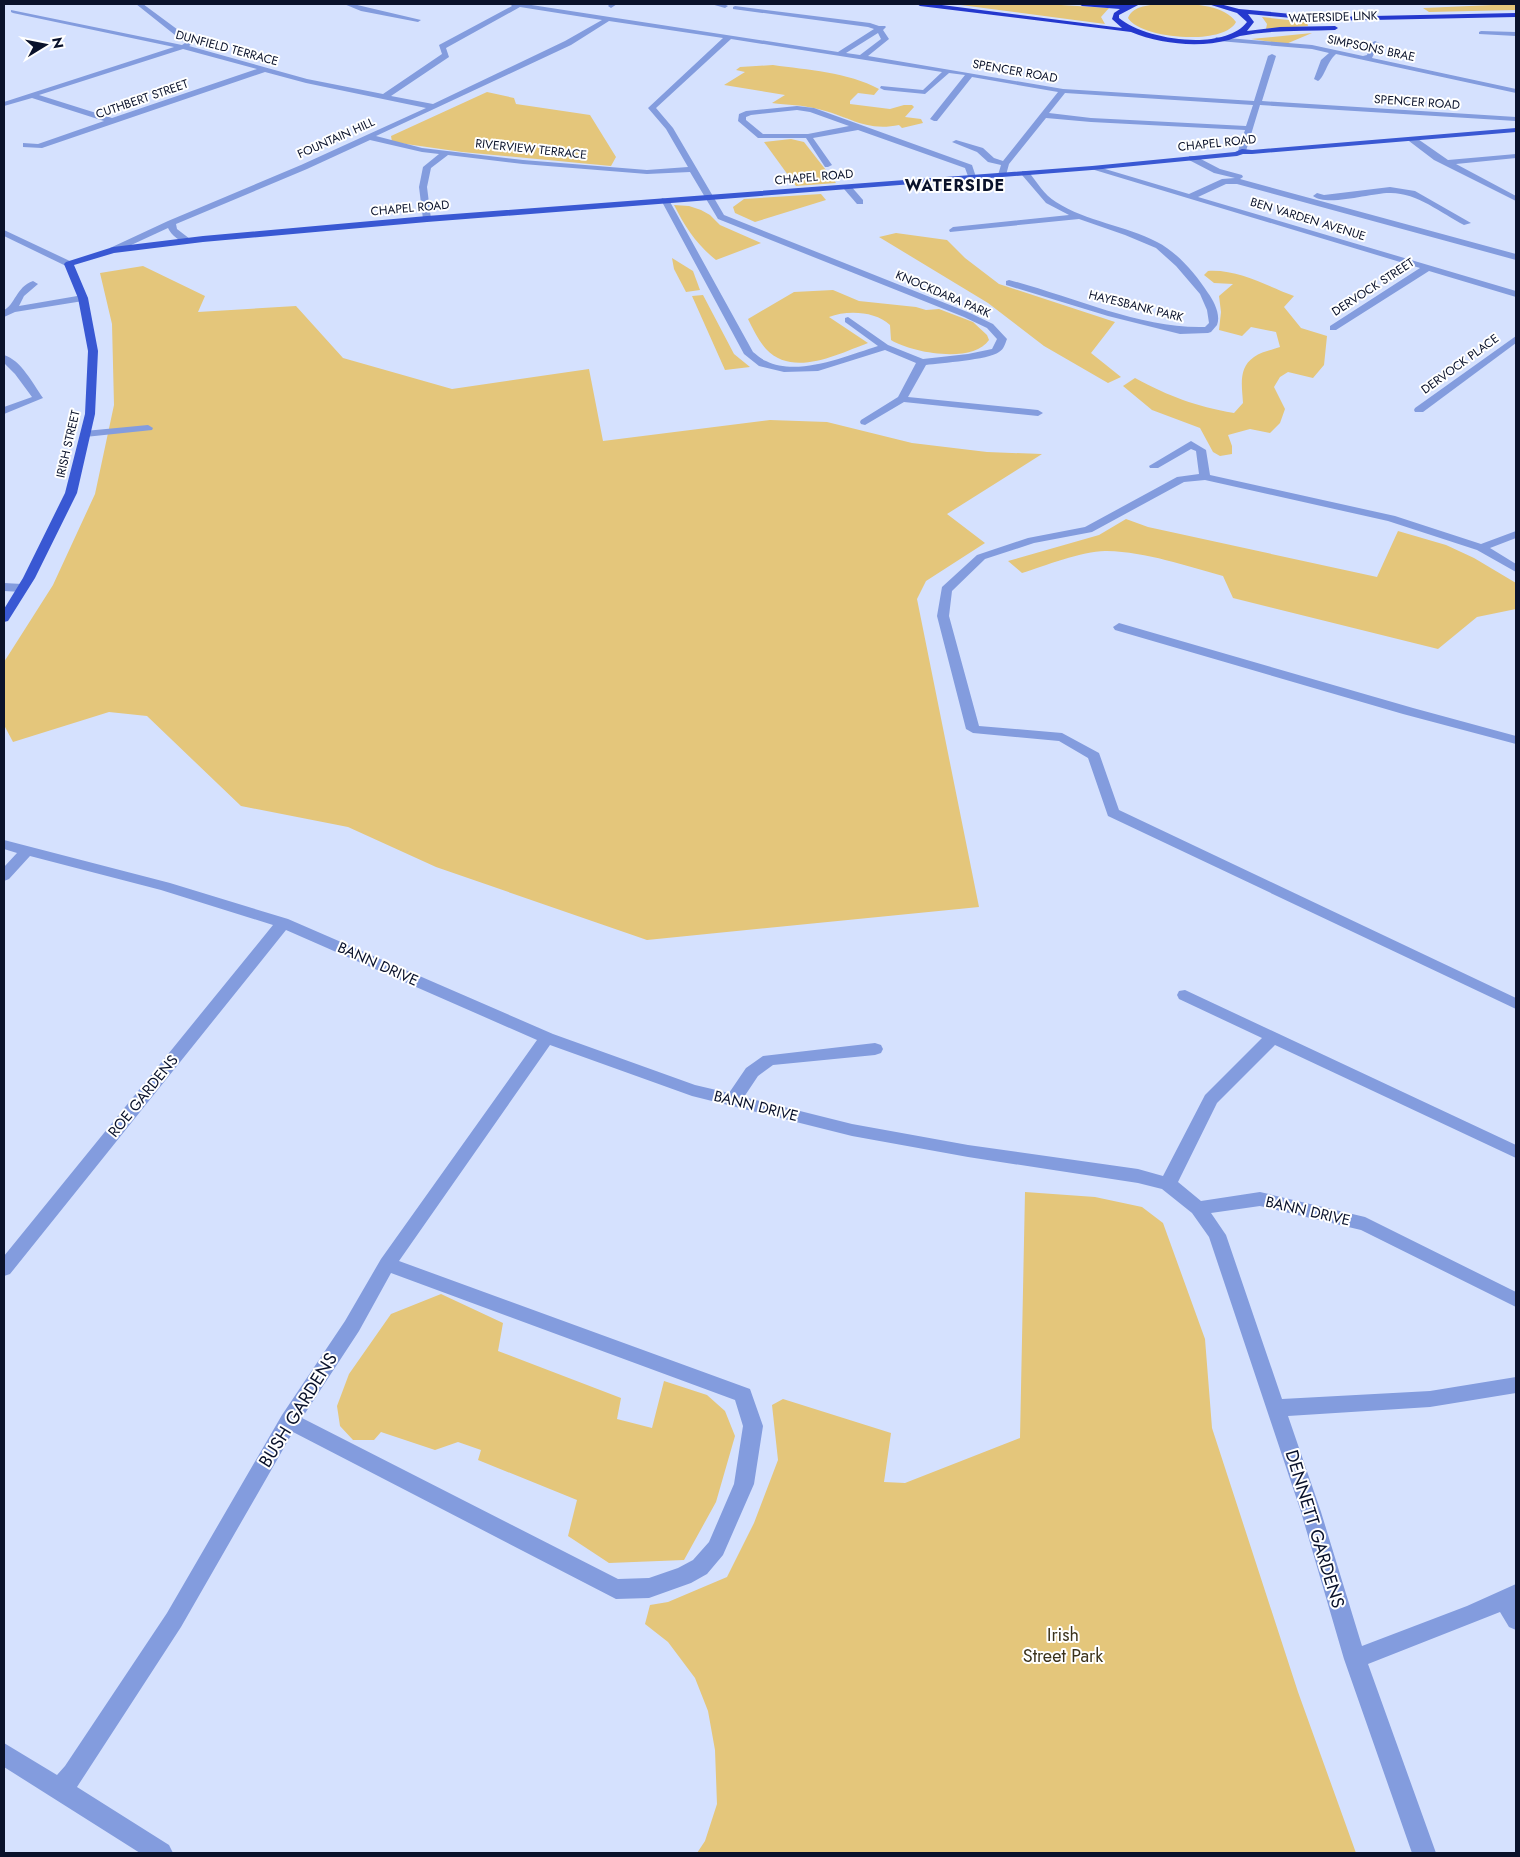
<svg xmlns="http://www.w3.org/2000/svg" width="1520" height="1857" font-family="Jost,sans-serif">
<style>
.green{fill:#e4c67b}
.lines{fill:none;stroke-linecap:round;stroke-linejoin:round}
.minor{fill:#839cde;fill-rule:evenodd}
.major{fill:#3958d3;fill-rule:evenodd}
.highway{fill:#2438ce;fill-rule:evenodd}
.labels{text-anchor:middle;stroke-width:4;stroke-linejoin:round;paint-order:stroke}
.far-street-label{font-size:12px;fill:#0a122b;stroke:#fff}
.street-label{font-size:15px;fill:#0a122b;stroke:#fff}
.far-district-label{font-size:16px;font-weight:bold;letter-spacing:1px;fill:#0a122b;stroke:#fff}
.near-street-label{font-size:18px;fill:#0a122b;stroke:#fff}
.near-park-label{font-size:18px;fill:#3b321b;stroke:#fff}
</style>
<rect width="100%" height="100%" fill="#d5e1fe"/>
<g class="green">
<path d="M953,4h92l64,4 -8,9 4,7z"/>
<path d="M1163,4c22,0 59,-2 73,18 -12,24 -95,17 -108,-4 5,-13 23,-13 35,-14z"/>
<path d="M1516,4v6l-87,2 -6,-4z"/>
<path d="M1262,17l45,5 1,4 -42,3 1,-5z"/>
<path d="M1312,33l-26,11 -35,-5z"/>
<path d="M773,65c34,5 75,7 106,24l-5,6 -16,-2 -8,8v3l40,5 14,-4h8l2,2 -9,10 16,2 2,4 -21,5 -3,-3c-34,7 -50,-9 -81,-16 -15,-4 -31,-4 -46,-6l13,-8 -61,-10 21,-13 -9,-2 4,-3z"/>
<path d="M487,92l27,6 2,6 74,11 26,42 -5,9 -149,-14 -70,-10 -1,-6z"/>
<path d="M791,139l13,3 32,41 -40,3 -32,-44z"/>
<path d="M821,194l5,6 -71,22 -20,-9 -2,-6 11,-8z"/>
<path d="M674,205l15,1 12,4 9,5 10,10 41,18 -45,17c-19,-15 -31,-33 -42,-55z"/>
<path d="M896,233l51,7 18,18 34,26 116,38 -24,31 30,24 -13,6 -64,-37 -56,-43 -109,-66z"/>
<path d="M672,258l21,13 7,19 -14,2 -12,-23z"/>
<path d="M143,266l62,30 -7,16 98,-6 47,52 109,31 137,-20 14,72 167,-21 57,2 85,21 75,9 55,2 -95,60 38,29 -59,38 -9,18 62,308 -332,33 -211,-73 -88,-40 -107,-21 -94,-90 -38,-4 -96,30 -9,-17v-63l49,-77 42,-91 19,-89 -2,-81 -12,-51z"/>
<path d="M1208,271c30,-2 59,15 86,25l-10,11 17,21 26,8 -3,29 -11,13 -25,-6 -8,5 -6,10 11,22 -5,14 -10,10 -20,-4 -22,6 4,11v8l-12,2 -7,-4 -13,-24 -48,-18 -29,-24 12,-8c36,19 59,28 99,35l9,-10c-1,-17 -5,-35 11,-46 7,-5 18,-7 26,-10l-4,-15 -25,-5 -9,9 -23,-6 2,-18 -2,-16 14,-12 -19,-1 -10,-8z"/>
<path d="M833,290l26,11 57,6 10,3 13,-1 34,13 14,13 2,5c-16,24 -77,13 -98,0l-1,-15c-15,-14 -43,-15 -61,-8l39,26c-30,11 -75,35 -102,6 -8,-9 -13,-20 -18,-30l46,-27z"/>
<path d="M703,295l31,59 16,13 -25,3 -33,-74z"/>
<path d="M1126,519l22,8 229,50 21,-46 48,14 28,13 42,25v26l-39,8 -39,32 -205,-51 -10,-22c-37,-10 -76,-24 -116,-25 -22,-1 -63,15 -85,22l-14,-12 91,-26z"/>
<path d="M1025,1192l70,5 47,10 21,16 42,116 7,89 86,264 58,161h-659l8,-12 12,-37 -2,-54 -7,-39 -13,-33 -27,-36 -23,-18 5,-19 18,-3 59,-25 27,-54 24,-63 -6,-55 11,-6 108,34 -7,49 21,1 115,-45z"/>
<path d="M441,1294l62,29 -5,28 123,47 -4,21 35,9 12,-47 43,14 18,16 10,25 -19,66 -32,58 -75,3 -41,-27 9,-36 -99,-40 3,-10 -23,-8 -23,8 -54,-18 -7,8h-21l-13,-14 -3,-20 12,-32 42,-60z"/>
</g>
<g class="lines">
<g class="minor">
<path d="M136,4h7l50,37 1,2 -5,3 118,33 76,15 59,-40 -3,-9 73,-39 -2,-2h15l313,48 36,-23 -6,-2 -135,-18v-2l2,-1 135,17 9,3h6l1,1 -3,3 6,9 -21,17 195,33 191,12 14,-45 4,-2 4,2 -14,45 254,16v4l-256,-16 -14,46 -4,2 -4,-2 7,-21 -154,-8 -45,-4 -37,46 -3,11 -4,2 -4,-2 3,-10 -13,-3 -11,-10 -25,-10 4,-2 27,8 11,10 9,3 55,-69 -86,-15 -35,44h-3l-4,-2 35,-44 -16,-2 -24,21 -41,-4 -4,-2 1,-2 42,4 19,-18 -211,-33 -75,69 17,20 51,87 246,98 23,11 14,15c-2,5 -3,10 -8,13 -11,8 -58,11 -73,13l-18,32 130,13 5,3 -5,3 -134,-14 -39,23 -4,-1 -1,-2 1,-2 37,-23 18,-34 -31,-13 -67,21 -34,1 -25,-6 -15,-12 -83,-154 1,-2 7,2 84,152c4,3 8,7 13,9 32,16 80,-5 112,-15l-33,-24v-4l3,-1 40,28 35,14 45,-5 24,-5 5,-10 -10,-11 -23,-11 -246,-98 -28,-47 -43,2 -124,-10 -75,-9 -17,13 -4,19 4,32 -4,3 -4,-3 -4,-32 4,-20 16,-13 -17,-2 -52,-12 -63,29 -131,55 1,5 13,10v4c-8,1 -19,-8 -22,-15l-52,24h-6v-4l58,-27 133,-56 125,-57 -120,-25 -41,-11 -223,76 -19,-1v-4l15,1 66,-23 -72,-23 -28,8v-4l170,-55 -161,-34 -2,-1v-2l171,35 3,-2zM520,7l82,13 -37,21 -132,63 -42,-8 58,-39 -3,-9zM609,21l114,17 -75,70 18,21 22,38 -41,3 -124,-10 -101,-12 -46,-12 195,-91zM878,33l3,6 -21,16 -14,-2zM183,49l74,20 -145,49 -73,-23zM1065,93l188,12 -7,21 -155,-8 -42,-5z"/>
<path d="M344,4h9l68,16 -3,2 -57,-11z"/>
<path d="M610,4h7l-6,4 -3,-2z"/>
<path d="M711,4h13l4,2 -3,2z"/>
<path d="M1481,31l35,1v4l-37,-2v-2z"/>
<path d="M1216,37l96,8 51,11 4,-1 4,-12 4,-2 4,2 -7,15 144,31v4l-180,-39c-10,9 -11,23 -18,27l-4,-2 7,-19 8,-7 -17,-4 -93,-8 -4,-2z"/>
<path d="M797,106l17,2 158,57 4,12 -7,2 -4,-11 -107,-38 -45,8 19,27 -4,2h-3l-19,-29h-48l-20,-17 1,-7 7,-3zM797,110l13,2 39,14 -41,8h-45l-17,-14v-3l5,-2z"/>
<path d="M1409,137h6l33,23 68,-6v4l-60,6 60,32v5l-82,-41 -25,-19z"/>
<path d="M1189,156h6l25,13 22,6 1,2 -3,2 276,75v6l-279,-76h-11l-28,13 318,94v6l-87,-26 -93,59h-6v-4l90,-58 -332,-100 7,-2 94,28 33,-15 13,-1 -21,-5 -25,-13z"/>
<path d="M1022,171h6c9,11 16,24 28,31 31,20 69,23 101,40 20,10 39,32 51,51 6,8 13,22 9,32l-6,7 -3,1 -28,1 -72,-18 -102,-31v-4l3,-1c62,16 132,49 196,47l4,-4 -2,-13 -7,-16 -24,-28 -20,-18 -31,-13 -46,-16 -129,13 -1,-2 4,-3 116,-12 -23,-12 -24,-28z"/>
<path d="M844,185h6l13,15v4h-6l-13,-15z"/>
<path d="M1390,187l25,4 56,32 -7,2c-23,-12 -48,-33 -75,-32 -18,0 -62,14 -76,3l4,-3 7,2z"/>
<path d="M4,230l68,32 2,2 -2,2h-6l-62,-30z"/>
<path d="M33,281l5,3 -14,12 -5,10 64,-11 5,3 -5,3 -68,11 -11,5v-7c11,-5 12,-23 29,-29z"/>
<path d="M1516,336v7l-93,69h-8l-1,-2 1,-2z"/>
<path d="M4,355c17,5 29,29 39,43l-39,16v-7l28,-10 -17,-23 -11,-11z"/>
<path d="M148,425l5,3 -1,2 -67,7 -5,-3 5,-3z"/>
<path d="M1191,441l15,9 4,25 185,41 86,28 35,-13v7l-26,10 26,16v8l-39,-22 -89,-29 -183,-41 -21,2 -92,50 -58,11 -49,16 -33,32 -3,25 30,110 83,7 37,20 20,57 397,188v11l-408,-193 -20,-58 -29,-17 -86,-8 -7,-4 -29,-113 5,-29 35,-32 51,-17 57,-11 92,-50 22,-3 -3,-23 -5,-2 -33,19h-8l-1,-2z"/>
<path d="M4,583l18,1 6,4 -6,4 -18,-1z"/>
<path d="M1119,623l294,85 103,28v8l-113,-30 -288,-84 -2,-3z"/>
<path d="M4,840l166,43 118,36 265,115 142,51 34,8 17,-25 17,-12 112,-13 6,2 2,4 -2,4 -6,2 -102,10 -15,11 -14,21 108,27 116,21 170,24 25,7 42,-81 57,-57 -83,-39 -2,-4 2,-4 6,-1 331,155v13l-241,-113 -58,58 -39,79 23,19 59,-9 105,25 151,75v15l-155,-77 -101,-24 -49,7 15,22 56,164 148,-8 86,-14v16l-86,14 -142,9 33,96 41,134 105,-40 49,-22v46l-7,-3 -9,-15 -132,52 68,189h-24l-68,-194 -43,-147 -92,-275 -17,-24 -30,-24 -24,-6 -170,-26 -116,-21 -160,-40 -142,-51 -151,216 351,128 13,37 -9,58 -31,71 -16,19 -16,9 -42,15 -33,1 -323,-167 -112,195 -104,160 92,58 4,8h-33l-136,-86v-24l53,32 8,-9 102,-153 115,-198 63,-94 36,-62 156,-219 -251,-110 -276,344 -6,2v-20l269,-331 -112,-35 -131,-34 -21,23 -5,2v-14l13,-14 -13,-4zM391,1273l344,127 8,26 -9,58 -25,58 -16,18 -15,8 -29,10 -31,1 -316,-161 57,-87z"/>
</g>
<path class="major" d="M1516,128v4l-264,22h-9l-6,2 -145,14 -665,52 -224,20 -89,11 -40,12 14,33 10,53 -3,63 -18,79 -42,85 -27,43 -4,1v-13l19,-31 42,-85 20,-79 3,-63 -10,-53 -14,-34 2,-2 47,-15 90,-11 224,-20 665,-50 143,-14 7,-3 10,1z"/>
<path class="highway" d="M917,4h17l188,24 -10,-9 2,-6 6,-4 -38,-3 -3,-2h61l-21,11v3c26,22 105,34 128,4l-10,-9 -29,-9h12l19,5 85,8 192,-4v4l-192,4 -76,-7 6,8 -7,9 33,-4 55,-1 3,2 -3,2c-32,1 -65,0 -95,6 -4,1 -8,3 -11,4 -31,8 -69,4 -98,-8l-211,-26z"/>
</g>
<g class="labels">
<g class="far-street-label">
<text transform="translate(1333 17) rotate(-2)" y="4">WATERSIDE LINK</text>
<text transform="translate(227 48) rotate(15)" y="4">DUNFIELD TERRACE</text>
<text transform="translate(1371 48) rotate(12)" y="4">SIMPSONS BRAE</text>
<text transform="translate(1015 71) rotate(10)" y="4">SPENCER ROAD</text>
<text transform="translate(142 99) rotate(-19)" y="4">CUTHBERT STREET</text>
<text transform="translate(1417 102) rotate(4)" y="4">SPENCER ROAD</text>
<text transform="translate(336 138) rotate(-24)" y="4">FOUNTAIN HILL</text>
<text transform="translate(1217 143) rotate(-6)" y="4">CHAPEL ROAD</text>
<text transform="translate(531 149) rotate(6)" y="4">RIVERVIEW TERRACE</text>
<text transform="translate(814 177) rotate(-5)" y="4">CHAPEL ROAD</text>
<text transform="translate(410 208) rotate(-5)" y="4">CHAPEL ROAD</text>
<text transform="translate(1308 219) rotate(17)" y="4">BEN VARDEN AVENUE</text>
<text transform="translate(1373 287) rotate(-33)" y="4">DERVOCK STREET</text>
<text transform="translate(943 294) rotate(23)" y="4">KNOCKDARA PARK</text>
<text transform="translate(1136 306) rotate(14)" y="4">HAYESBANK PARK</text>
<text transform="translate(1460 364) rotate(-36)" y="4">DERVOCK PLACE</text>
<text transform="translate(68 444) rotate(-77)" y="4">IRISH STREET</text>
</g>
<g class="street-label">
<text transform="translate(378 964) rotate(24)" y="5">BANN DRIVE</text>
<text transform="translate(143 1096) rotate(-51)" y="5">ROE GARDENS</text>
<text transform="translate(756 1106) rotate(14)" y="5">BANN DRIVE</text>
<text transform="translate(1308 1211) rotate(13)" y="5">BANN DRIVE</text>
</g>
<g class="far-district-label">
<text x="955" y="191">WATERSIDE</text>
</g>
<g class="near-street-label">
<text transform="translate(298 1410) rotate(-58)" y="6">BUSH GARDENS</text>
<text transform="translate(1315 1529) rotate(73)" y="6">DENNETT GARDENS</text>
</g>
<g class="near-park-label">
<text x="1063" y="1641">Irish<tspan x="1063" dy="21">Street Park</tspan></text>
</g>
</g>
<rect width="1520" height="1857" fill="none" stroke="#0a122b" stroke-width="10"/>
<g transform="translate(45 45) rotate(80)" stroke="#ffffff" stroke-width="4" paint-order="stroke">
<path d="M0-4L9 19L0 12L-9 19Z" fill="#0a122b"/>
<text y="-8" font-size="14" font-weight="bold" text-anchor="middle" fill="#0a122b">N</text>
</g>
</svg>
